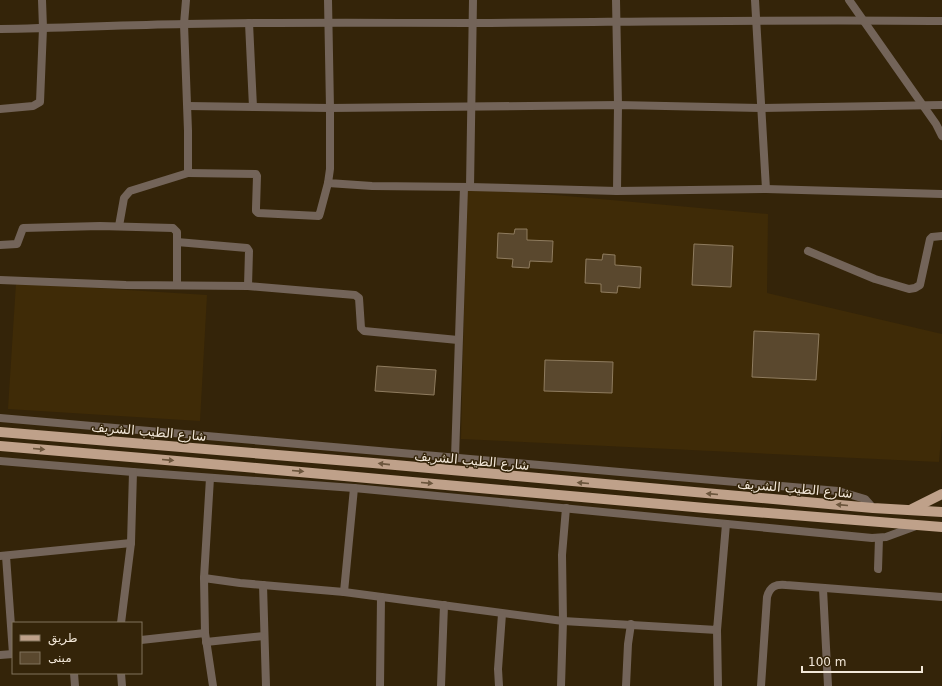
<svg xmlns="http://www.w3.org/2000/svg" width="942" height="686" font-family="'DejaVu Sans','Noto Sans Arabic',sans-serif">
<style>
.built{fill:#3f2b07}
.building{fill:#5a482e;stroke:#8f7c5f}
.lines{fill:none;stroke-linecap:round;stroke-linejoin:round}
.minor{stroke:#736459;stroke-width:8}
.major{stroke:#bfa18a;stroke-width:10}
.oneway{fill:#6c563d}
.labels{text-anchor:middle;stroke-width:3;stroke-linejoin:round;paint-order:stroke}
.street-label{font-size:13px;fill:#f2e7d8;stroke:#342409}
</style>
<rect width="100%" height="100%" fill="#342409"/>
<g class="built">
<path d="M467,187l301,27 -1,79 175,41v92l-3,36 -478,-23z"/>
<path d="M16,283l191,12 -7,126 -192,-12z"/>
</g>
<g class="building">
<path d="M515,229h12v11l26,1 -1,21 -22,-1 -1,7 -17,-1 1,-8 -16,-1 1,-25 16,1z"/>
<path d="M694,244l39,2 -2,41 -39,-2z"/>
<path d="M603,254l12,1v10l26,2 -1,21 -22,-2 -1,7 -16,-1v-8l-16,-1 1,-24 16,1z"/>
<path d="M754,331l65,3 -3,46 -64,-3z"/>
<path d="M545,360l68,2 -1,31 -68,-2z"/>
<path d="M377,366l59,4 -2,25 -59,-4z"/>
</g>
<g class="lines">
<g class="minor">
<path d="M328,0l2,108v61l-2,14 44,3 98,1 147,4 149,-2 176,5"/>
<path d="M616,0l2,105 -1,86"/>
<path d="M755,0l11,189"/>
<path d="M849,0l87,124 6,12"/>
<path d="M249,23l4,84"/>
<path d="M0,29c62,-1 123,-4 185,-5 96,-2 192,-1 288,-1 157,-1 313,-4 469,-2"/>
<path d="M188,106l142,2 288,-3 142,3 182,-3"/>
<path d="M0,109l33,-3 7,-4 3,-74 -1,-28"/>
<path d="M188,173l68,1 1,2 -1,32v3l2,2 61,3 1,-3 8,-30"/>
<path d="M470,187l3,-187"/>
<path d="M119,226l5,-28 6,-7 58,-18v-42l-4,-107 2,-24"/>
<path d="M177,242l70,6 2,3 -1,35"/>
<path d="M0,245l17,-1 6,-16 77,-2 73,2 4,4v52"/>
<path d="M808,251l67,28 34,10 6,-1 5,-3 10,-46 2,-2 10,-1"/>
<path d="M0,280l126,5 122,1 107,9 4,3 2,30 3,3 94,9"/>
<path d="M0,418l838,73 27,8 8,9"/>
<path d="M455,458l9,-271"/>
<path d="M0,461l133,11 221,16 518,50 14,-1 30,-11"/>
<path d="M0,556l131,-13"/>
<path d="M6,556l7,98"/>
<path d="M878,569l1,-31"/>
<path d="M204,578l6,-100"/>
<path d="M263,585l3,101"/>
<path d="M823,589l5,97"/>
<path d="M344,592l10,-104"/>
<path d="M121,623l10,-80 2,-71"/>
<path d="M717,630l1,56"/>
<path d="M205,633l-1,-55 36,5 104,9 219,29 154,9 9,-106"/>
<path d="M141,640l64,-7 8,53"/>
<path d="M206,642l58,-6"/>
<path d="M0,655l13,-1"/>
<path d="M74,673l1,13"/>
<path d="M121,673l1,13"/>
<path d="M380,686l1,-89"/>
<path d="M441,686l3,-81"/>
<path d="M499,686l-1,-17 4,-55"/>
<path d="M561,686l2,-65 -1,-66 4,-47"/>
<path d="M626,686l2,-42 3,-20"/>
<path d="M761,686l6,-89c3,-11 9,-13 19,-12l156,12"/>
</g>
<g class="major">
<path d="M0,432l373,31 500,45 69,4"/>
<path d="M0,446l154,13 551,49 237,19"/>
<path d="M912,509l30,-15"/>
</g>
</g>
<defs><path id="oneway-solid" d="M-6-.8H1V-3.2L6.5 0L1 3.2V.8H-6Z"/></defs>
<g class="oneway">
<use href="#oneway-solid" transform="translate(39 449) rotate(5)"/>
<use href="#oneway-solid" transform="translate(168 460) rotate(5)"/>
<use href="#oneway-solid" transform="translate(384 464) rotate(-174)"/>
<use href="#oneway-solid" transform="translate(298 471) rotate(5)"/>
<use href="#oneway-solid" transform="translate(427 483) rotate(5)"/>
<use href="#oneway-solid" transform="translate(583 483) rotate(-175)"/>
<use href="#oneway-solid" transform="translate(712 494) rotate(-175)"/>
<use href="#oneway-solid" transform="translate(842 505) rotate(-175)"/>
</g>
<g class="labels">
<g class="street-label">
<text transform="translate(149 431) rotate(5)" y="5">شارع الطيب الشريف</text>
<text transform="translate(472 460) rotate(5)" y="5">شارع الطيب الشريف</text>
<text transform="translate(795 488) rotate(5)" y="5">شارع الطيب الشريف</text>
</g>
</g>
<rect x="12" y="622" width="130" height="52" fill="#342409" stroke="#80725c"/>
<rect x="20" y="635" width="20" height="6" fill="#bfa18a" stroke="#80725c"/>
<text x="48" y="642" font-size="12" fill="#f2e7d8">طريق</text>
<rect x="20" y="652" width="20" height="12" fill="#5a482e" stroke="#80725c"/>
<text x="48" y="662" font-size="12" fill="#f2e7d8">مبنى</text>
<path d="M802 666v6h120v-6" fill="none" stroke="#f2e7d8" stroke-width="2"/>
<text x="808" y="666" font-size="12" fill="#f2e7d8" stroke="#342409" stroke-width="3" paint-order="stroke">100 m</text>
</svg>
